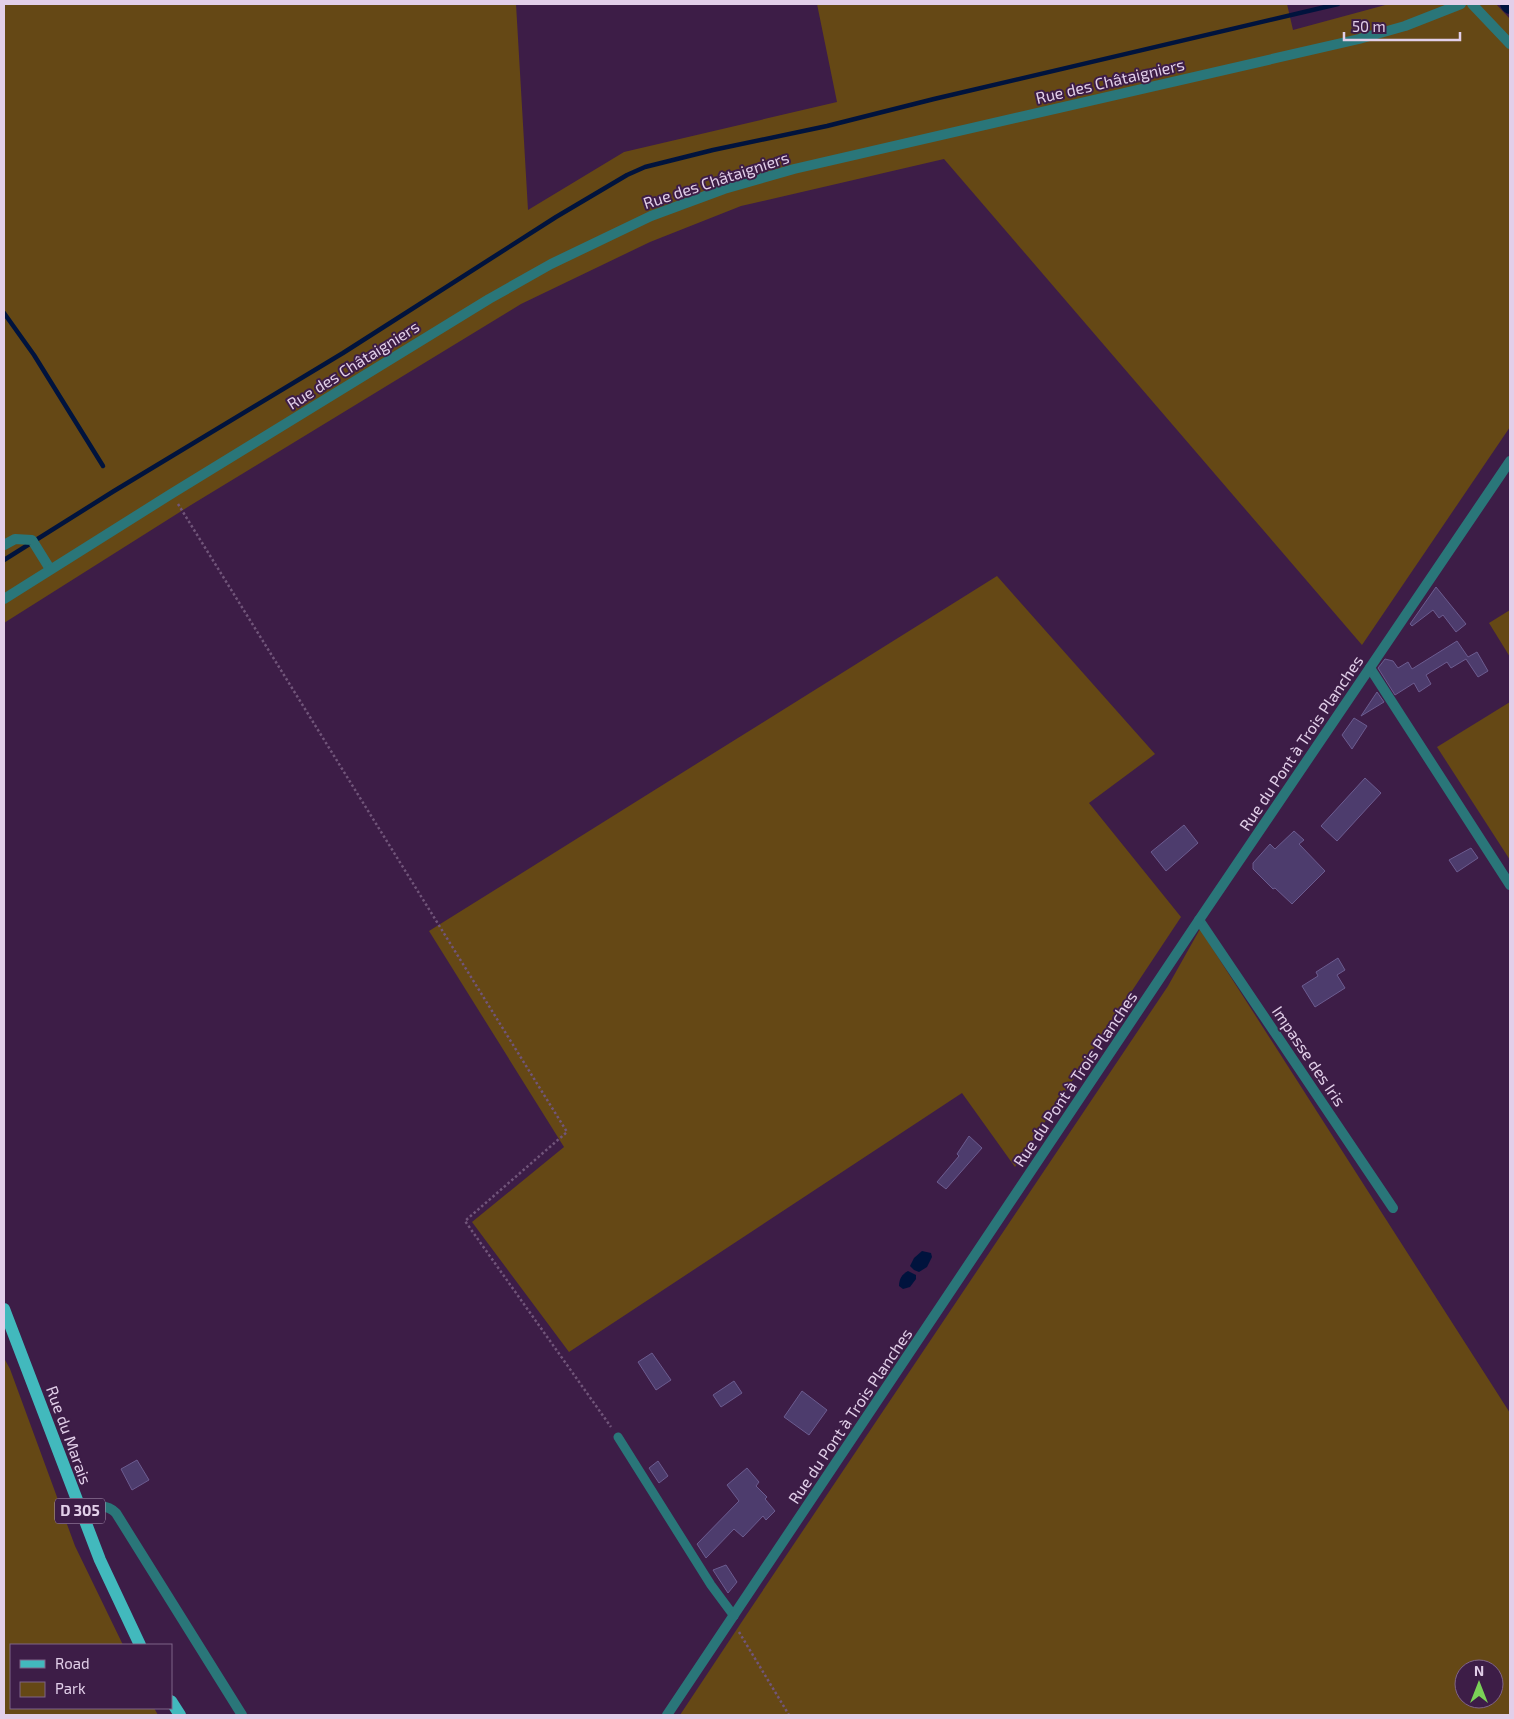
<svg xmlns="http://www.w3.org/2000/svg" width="1514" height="1719" font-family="'Exo 2',sans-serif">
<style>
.green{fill:#654815;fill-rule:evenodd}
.water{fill:#00133d}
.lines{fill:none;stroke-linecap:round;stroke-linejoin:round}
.stream{stroke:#00133d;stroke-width:4.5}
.canal{stroke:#00133d;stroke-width:16}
.building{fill:#4d3c6d;stroke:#6c5c90}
.path{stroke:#71557a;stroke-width:2.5;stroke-dasharray:2.5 2.5;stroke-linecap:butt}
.service{stroke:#2a7679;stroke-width:9}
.minor{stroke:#2a7679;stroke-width:10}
.tertiary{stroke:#2a7679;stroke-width:10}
.primary{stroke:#42b9bd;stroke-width:12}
.labels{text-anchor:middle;stroke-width:4;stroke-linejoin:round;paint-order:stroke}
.shield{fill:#3d1d47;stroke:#b09ab8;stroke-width:1}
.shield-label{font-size:15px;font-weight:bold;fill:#e2cfe9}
.street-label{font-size:16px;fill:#e2cfe9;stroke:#3d1d47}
</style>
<rect width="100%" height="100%" fill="#3d1d47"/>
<g class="green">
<path d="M4,4h512l12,206 96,-58 213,-50 -20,-98h470l6,26 96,-26h107l14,15v408l-148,218 -418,-486 -203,47 -91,36 -129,62 -330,201 -187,118z"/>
<path d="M997,576l158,178 -66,49 92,114 -166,250 -53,-74 -393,259 -97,-130 92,-75 -135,-216z"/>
<path d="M1510,610v47l-21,-34z"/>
<path d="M1510,702v158l-73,-113z"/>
<path d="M1200,929l310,484v302h-830l67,-101 421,-628zM1464,1669h30v30h-30z"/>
<path d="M4,1358l6,11 65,177 48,99h-112v63h143l4,7h-154z"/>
</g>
<g class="water">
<path d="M922,1251l9,2 1,4 -5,10 -8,5 -5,-2 -4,-4 4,-8z"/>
<path d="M908,1271l8,4v4l-6,8 -7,2 -4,-3c0,-7 3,-12 9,-15z"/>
</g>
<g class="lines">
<g class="stream">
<path d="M4,313l30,42 69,111"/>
<path d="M4,560l110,-69 229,-138 213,-136 71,-42 18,-8 68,-17 114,-24 107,-27 404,-95"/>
</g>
<path class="canal" d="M1508,4l2,2"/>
</g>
<g class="building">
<path d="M1436,587l30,37 -10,8 -13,-17 -4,3 -6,-8 -21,16 -2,-2z"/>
<path d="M1457,641l11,16 9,-5 11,19 -10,6 -12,-18 -15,9 -4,-6 -21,13 5,9 -12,8 -5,-9 -19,12 -17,-27 7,-9 8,2 5,7 10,-6 4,7z"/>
<path d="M1377,692l7,10 -23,14z"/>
<path d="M1354,718l13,8 -15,23 -10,-14z"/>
<path d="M1365,778l16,15 -44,48 -16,-15z"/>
<path d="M1184,825l14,18 -32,28 -15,-19z"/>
<path d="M1294,831l10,9 -5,4 26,27 -33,33 -17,-16 -2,1 -20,-20v-6l17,-19 5,5z"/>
<path d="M1471,848l7,10 -21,14 -8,-12z"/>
<path d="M1338,958l7,12 -8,5 8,13 -30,19 -13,-21 16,-10 -2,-4z"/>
<path d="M969,1136l13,12 -36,41 -9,-7 22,-26 -2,-2z"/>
<path d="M652,1353l19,27 -15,10 -18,-28z"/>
<path d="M734,1381l8,12 -21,14 -8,-12z"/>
<path d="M802,1391l25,19 -18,25 -25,-18z"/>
<path d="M137,1460l12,20 -17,10 -11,-21z"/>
<path d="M658,1461l10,15 -9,7 -10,-15z"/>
<path d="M747,1468l12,14 -3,4 11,11 -2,2 10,12 -9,9 -3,-4 -20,21 -9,-8 -28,29 -9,-14 42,-43 -12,-16z"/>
<path d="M726,1565l11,17 -9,11 -15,-23z"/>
</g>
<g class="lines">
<g class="path">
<path d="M178,504l389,628 -102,89 146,206"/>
<path d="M739,1632l50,83"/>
</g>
<path class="service" d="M618,1437l93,148 23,31"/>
<g class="minor">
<path d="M1472,4l38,40"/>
<path d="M4,545l11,-6 17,1 18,29"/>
<path d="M1370,668l140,217"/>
<path d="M1199,920l194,288"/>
<path d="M80,1510c13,-3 25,-8 36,3l126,202"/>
</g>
<g class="tertiary">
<path d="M4,599l167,-105 318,-195 62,-35 100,-48 73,-27 70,-20 565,-130 46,-13 56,-22"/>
<path d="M667,1715l532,-795 311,-459"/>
</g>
<g class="primary">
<path d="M4,1309l96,251 40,85"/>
<path d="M171,1701l9,14"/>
</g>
</g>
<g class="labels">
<rect class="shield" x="55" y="1498.5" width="50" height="25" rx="4"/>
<g class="shield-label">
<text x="80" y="1516">D 305</text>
</g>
<g class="street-label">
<text transform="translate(1110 81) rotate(-13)" y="6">Rue des Châtaigniers</text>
<text transform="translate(716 180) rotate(-18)" y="6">Rue des Châtaigniers</text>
<text transform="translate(353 365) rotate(-32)" y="6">Rue des Châtaigniers</text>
<text transform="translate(1301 743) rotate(-56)" y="6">Rue du Pont à Trois Planches</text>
<text transform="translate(1309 1056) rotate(56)" y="6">Impasse des Iris</text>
<text transform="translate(1075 1079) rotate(-56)" y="6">Rue du Pont à Trois Planches</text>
<text transform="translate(850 1416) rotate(-56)" y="6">Rue du Pont à Trois Planches</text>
<text transform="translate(69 1435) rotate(70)" y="6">Rue du Marais</text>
</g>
</g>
<rect width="1514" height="1719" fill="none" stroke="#e2cfe9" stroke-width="10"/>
<rect x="10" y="1644" width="162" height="65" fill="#3d1d47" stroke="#7f6488"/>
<rect x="20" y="1660" width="25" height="8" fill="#42b9bd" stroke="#7f6488"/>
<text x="55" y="1669" font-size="15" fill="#e2cfe9">Road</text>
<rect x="20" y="1682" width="25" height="15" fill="#654815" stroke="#7f6488"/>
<text x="55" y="1694" font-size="15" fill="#e2cfe9">Park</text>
<g transform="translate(1479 1684)"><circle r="24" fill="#3d1d47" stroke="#7f6488"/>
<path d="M0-4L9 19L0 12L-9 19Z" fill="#7ad157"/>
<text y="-8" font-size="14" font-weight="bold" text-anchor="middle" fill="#e2cfe9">N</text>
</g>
<path d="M1344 32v8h116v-8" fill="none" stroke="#e2cfe9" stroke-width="2.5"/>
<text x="1352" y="32" font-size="15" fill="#e2cfe9" stroke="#3d1d47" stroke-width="4" paint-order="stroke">50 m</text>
</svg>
